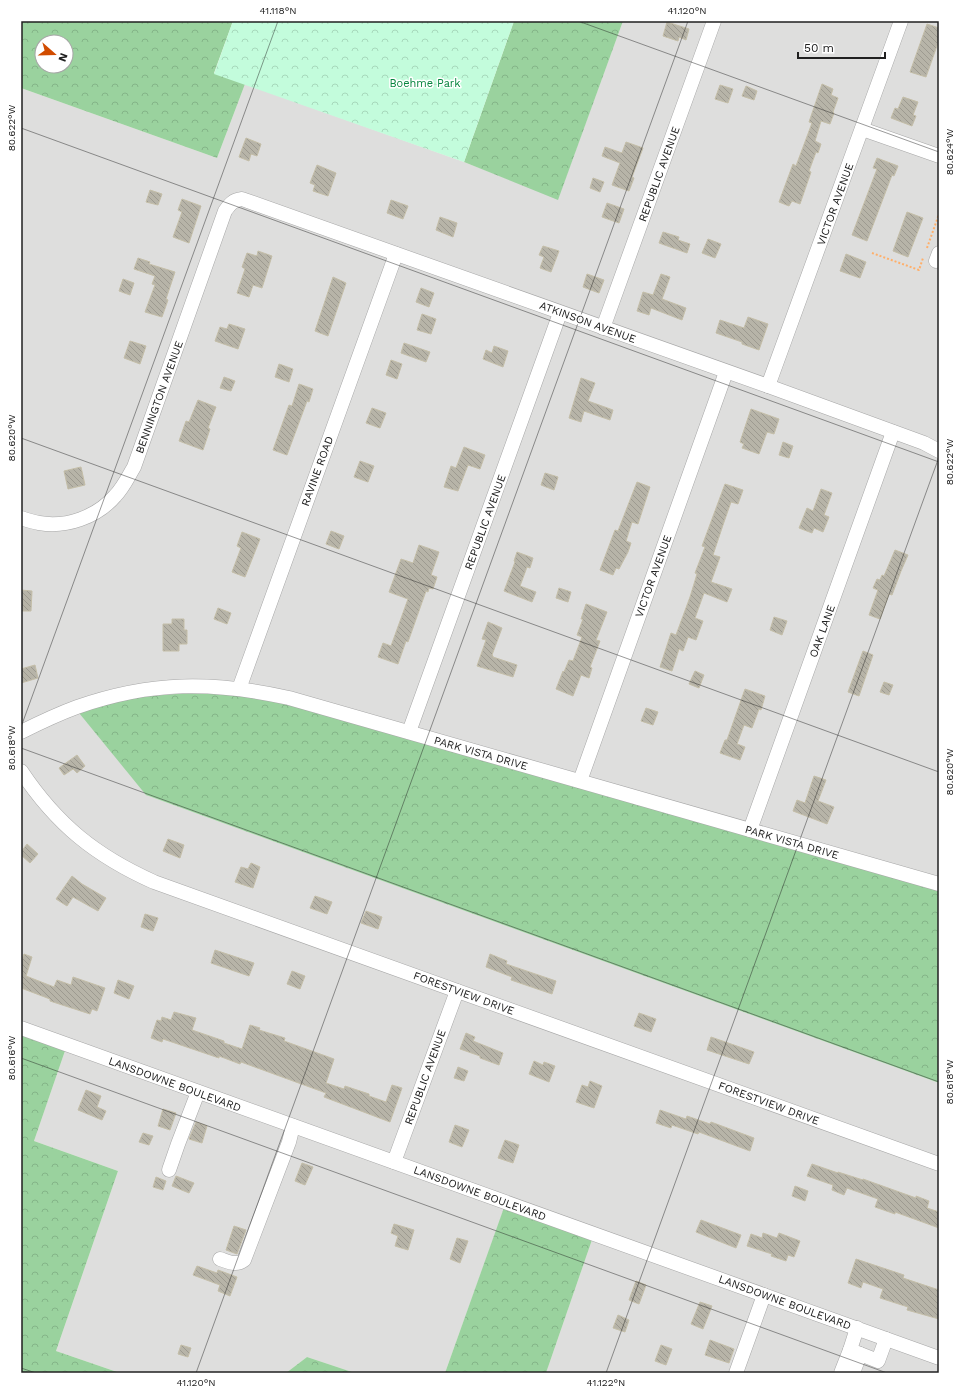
<svg xmlns="http://www.w3.org/2000/svg" width="960" height="1394" font-family="'Work Sans',sans-serif">
<style>
.residential{fill:#dededd}
.forest{fill:url(#forest-crowns);fill-rule:evenodd}
.park{fill:url(#park-crowns)}
.building{fill:url(#building-back-hatch);stroke:#c4bea8}
.lines{fill:none;stroke-linecap:round;stroke-linejoin:round}
.minor-casing{stroke:#a7a7a7;stroke-width:15}
.path{stroke:#ffaf6a;stroke-width:2;stroke-dasharray:2 2;stroke-linecap:butt}
.minor{stroke:#fff;stroke-width:14}
.ticks{fill:none;stroke:#202020;stroke-width:1;stroke-opacity:0.45}
.labels{text-anchor:middle;stroke-width:3;stroke-linejoin:round;paint-order:stroke}
.park-label{font-size:11px;fill:#07853f;stroke:#fff}
.street-label{font-size:11px;fill:#202020;stroke:#fff}
.neatline{fill:none;stroke:#202020;stroke-width:1.5}
.ticks-label{font-size:10px;text-anchor:middle;fill:#202020}
</style>
<defs>
<pattern id="forest-crowns" width="20" height="18" patternUnits="userSpaceOnUse"><rect width="20" height="18" fill="#9ad29e"/><path d="M2 6a3 3 0 1 1 6 0M12 15a3 3 0 1 1 6 0" fill="none" stroke="#84b488"/></pattern>
<pattern id="park-crowns" width="20" height="18" patternUnits="userSpaceOnUse"><rect width="20" height="18" fill="#c3fcdc"/><path d="M2 6a3 3 0 1 1 6 0M12 15a3 3 0 1 1 6 0" fill="none" stroke="#a7d8bc"/></pattern>
<pattern id="building-back-hatch" width="6" height="6" patternUnits="userSpaceOnUse"><rect width="6" height="6" fill="#b7b4a8"/><path d="M-1 5l2 2M0 0l6 6M5-1l2 2" fill="none" stroke="#9d9a90"/></pattern>
</defs>
<rect width="100%" height="100%" fill="#f1f1e6"/>
<path class="residential" d="M623,21h316v863l-793,-89 793,288v290h-393l48,-139 -88,-31 -61,170h-90l-48,-16 -21,16h-166l-64,-22 62,-180 -84,-30 33,-96 -46,-17v-940l196,70 28,-74 219,78 94,37z"/>
<g class="forest">
<path d="M21,21h212l-19,52 31,11 -28,74 -196,-70zM42,42h24v24h-24z"/>
<path d="M514,21h109l-65,179 -94,-38z"/>
<path d="M239,689l700,195v199l-793,-288 -71,-87 25,-8z"/>
<path d="M21,1028l46,17 -33,96 84,30 -62,180 64,22h-99z"/>
<path d="M506,1202l88,32 -48,139h-101z"/>
<path d="M307,1357l48,16h-69z"/>
</g>
<path class="park" d="M233,21h281l-50,141 -250,-88z"/>
<g class="building">
<path d="M667,22l22,7 -3,11 -7,-3 -1,4 -15,-5z"/>
<path d="M927,24l12,4v12l-13,37 -16,-5z"/>
<path d="M822,84l11,5 -2,6 7,3 -5,14 1,1 -4,11 -9,-3 -6,20 6,3 -3,9 -2,-1 -7,19 2,1 -11,32 -8,-3 -3,5 -10,-4 14,-38 3,2 16,-43 -3,-1z"/>
<path d="M720,85l13,4 -5,14 -13,-4z"/>
<path d="M746,86l11,5 -3,9 -12,-4z"/>
<path d="M903,97l15,5 -5,13 3,1 -4,10 -21,-8 4,-10 3,1z"/>
<path d="M246,138l15,6 -4,12 -6,-2 -2,7 -10,-4z"/>
<path d="M626,142l17,6 -11,29 2,1 -5,13 -17,-6 8,-22 -18,-7 3,-9 17,6z"/>
<path d="M877,158l21,8 -4,10 -2,-1 -25,66 -15,-6 25,-66 -4,-1z"/>
<path d="M317,165l19,8 -8,23 -15,-5 2,-6 -5,-2z"/>
<path d="M593,178l11,4 -4,10 -10,-4z"/>
<path d="M150,190l12,4 -4,11 -12,-3z"/>
<path d="M182,199l19,7 -12,37 -16,-6 9,-25 -4,-2z"/>
<path d="M391,200l17,6 -5,13 -16,-6z"/>
<path d="M607,203l17,6 -5,14 -17,-6z"/>
<path d="M907,212l16,6 -15,39 -15,-6z"/>
<path d="M440,217l17,6 -4,14 -17,-7z"/>
<path d="M663,232l16,5 -1,3 12,4 -3,9 -28,-10z"/>
<path d="M708,239l13,5 -6,14 -13,-5z"/>
<path d="M543,246l16,5 -8,21 -11,-4 4,-11 -5,-2z"/>
<path d="M258,251l14,5 -10,32 -9,-3 -4,12 -12,-4 8,-24 -3,-2 5,-14 10,3z"/>
<path d="M846,254l20,8 -6,16 -20,-7z"/>
<path d="M138,258l12,4 -1,2 26,8 -9,27 2,1 -6,17 -17,-5 10,-27 -3,-1 3,-8 -21,-7z"/>
<path d="M587,274l17,6 -5,13 -16,-6z"/>
<path d="M661,274l9,3 -8,22 24,9 -4,12 -31,-12 -2,7 -12,-4 6,-19 10,3z"/>
<path d="M333,277l13,6 -18,53 -13,-5z"/>
<path d="M123,279l11,4 -4,12 -11,-4z"/>
<path d="M421,288l13,5 -5,14 -13,-5z"/>
<path d="M422,314l14,5 -5,15 -14,-4z"/>
<path d="M748,317l20,7 -9,26 -17,-6v-2l-26,-9 4,-13 24,8z"/>
<path d="M229,324l16,5 -7,20 -23,-8 5,-14 7,2z"/>
<path d="M130,341l16,5 -6,18 -16,-6z"/>
<path d="M404,343l26,9 -4,10 -25,-9z"/>
<path d="M494,346l14,5 -5,16 -20,-8 3,-9 6,3z"/>
<path d="M391,360l11,4 -5,15 -11,-4z"/>
<path d="M279,364l14,5 -4,13 -14,-5z"/>
<path d="M224,377l11,4 -4,10 -11,-3z"/>
<path d="M581,378l14,5 -7,18 25,9 -3,10 -26,-9 -3,11 -12,-4z"/>
<path d="M299,384l14,5 -4,13 -2,-1 -20,54 -14,-5 16,-45 3,1z"/>
<path d="M198,400l18,7 -8,21 2,1 -7,21 -24,-9 7,-20 3,1z"/>
<path d="M372,408l14,5 -6,15 -14,-5z"/>
<path d="M751,409l28,10 -5,15 -7,-2 -8,22 -17,-6 2,-4 -4,-2z"/>
<path d="M783,442l10,4 -4,12 -10,-3z"/>
<path d="M464,447l21,8 -5,14 -12,-4 -10,26 -14,-4 7,-21 5,2z"/>
<path d="M360,461l14,5 -6,16 -14,-5z"/>
<path d="M81,467l4,18 -17,4 -4,-18z"/>
<path d="M545,473l13,4 -4,13 -13,-5z"/>
<path d="M637,482l13,5 -12,37 -6,-2 -6,19 5,2 -3,9 -9,17 -3,-1 -3,7 -13,-5 15,-40 3,1z"/>
<path d="M725,484l18,6 -5,14 -7,-2 -8,23 -10,30 7,2 -9,25 21,7 -5,13 -23,-9 -9,25 8,3 -7,19 -8,-3 -5,14 -4,-2 -7,22 -12,-4 11,-34 5,2 14,-38 7,-23 -2,-1 10,-26 -3,-1z"/>
<path d="M821,489l11,4 -8,22 5,2 -6,15 -9,-4 -2,5 -13,-5 8,-20 6,3z"/>
<path d="M331,531l13,5 -5,13 -13,-5z"/>
<path d="M242,532l18,7 -15,38 -13,-5 9,-24 -4,-2z"/>
<path d="M419,545l20,7 -8,23 6,2 -4,12 -4,-1 -1,4 -2,-1 -18,51 -2,-1 -8,23 -20,-7 5,-14 8,3 17,-47 -19,-7 12,-33 12,4z"/>
<path d="M895,550l13,5 -7,16 -9,24 -3,-1 -9,25 -11,-4 9,-25 -5,-2 4,-9 3,1 2,-5 2,1z"/>
<path d="M517,552l16,6 -3,10 -3,-1 -7,19 16,6 -4,10 -28,-11 11,-29 -1,-1z"/>
<path d="M559,588l12,4 -3,10 -12,-4z"/>
<path d="M21,590l11,1 -1,20h-10z"/>
<path d="M586,604l21,8 -11,28 4,1 -10,26 2,1 -3,10 -8,-3 -8,21 -17,-7 7,-18 1,1 5,-12 4,1 9,-24 -5,-2 6,-16h-2z"/>
<path d="M218,608l13,5 -4,11 -13,-5z"/>
<path d="M774,617l13,4 -5,14 -12,-5z"/>
<path d="M172,619h12v11h3v14h-8v7h-16v-27h9z"/>
<path d="M488,622l14,6 -10,27 1,1v1l24,8 -4,12 -36,-11 9,-26 -4,-1z"/>
<path d="M863,651l10,4 -14,41 -11,-4z"/>
<path d="M35,665l3,13 -17,5v-14z"/>
<path d="M695,671l9,4 -5,13 -10,-4z"/>
<path d="M884,682l9,3 -4,10 -9,-3z"/>
<path d="M745,689l20,7 -4,14 -2,-1 -7,19 -8,-3 -7,19 8,3 -5,13 -20,-7 5,-13h2z"/>
<path d="M646,708l12,4 -5,13 -12,-4z"/>
<path d="M77,755l8,11 -8,7 -4,-4 -9,6 -5,-7z"/>
<path d="M814,776l12,4 -8,21 16,6 -7,17 -34,-13 4,-11 8,3z"/>
<path d="M168,839l16,6 -4,13 -17,-7z"/>
<path d="M27,844l11,10 -8,9 -9,-8v-3z"/>
<path d="M251,863l9,4 -7,21 -18,-6 6,-15 7,2z"/>
<path d="M72,876l10,8 24,14 -8,13 -25,-14 -6,9 -11,-7z"/>
<path d="M315,896l17,6 -5,12 -17,-6z"/>
<path d="M366,911l16,6 -4,12 -17,-6z"/>
<path d="M145,914l13,4 -5,13 -12,-4z"/>
<path d="M215,950l39,13 -5,13 -38,-13z"/>
<path d="M24,954l8,3 -6,19 28,11 3,-7 14,5 2,-8 32,11 -8,23 -5,-2 -2,5 -40,-13v-2l-29,-11v-26z"/>
<path d="M490,954l17,7 -1,3 50,17 -4,13 -41,-14 1,-3 -26,-10z"/>
<path d="M292,971l13,5 -5,13 -13,-5z"/>
<path d="M118,980l16,6 -5,13 -15,-6z"/>
<path d="M174,1012l22,6 -4,12 32,11v2l18,6 8,-24 10,3 -1,2 26,8 -1,3 50,18 -8,24 18,6 1,-3 24,8v2l17,6 6,-17 10,3 -12,34 -66,-25 2,-4 -85,-31 -1,2 -21,-8v2l-56,-19 -1,3 -11,-4 6,-18 4,1 1,-4 9,3z"/>
<path d="M639,1013l17,6 -5,13 -17,-6z"/>
<path d="M466,1033l9,4 -2,4 30,12 -4,12 -19,-7v-2l-20,-7z"/>
<path d="M711,1037l43,15 -5,12 -42,-14z"/>
<path d="M534,1061l9,4 1,-3 11,4 -6,16 -20,-8z"/>
<path d="M458,1067l10,4 -4,10 -10,-3z"/>
<path d="M590,1081l12,5 -8,22 -18,-6 6,-17 6,2z"/>
<path d="M86,1090l15,6 -4,11 9,4 -4,9 -24,-10z"/>
<path d="M163,1109l13,4 -6,17 -12,-4z"/>
<path d="M660,1110l26,9 1,-3 23,8 1,-2 43,16 -4,13 -51,-19 -1,2 -26,-9 -1,3 -15,-5z"/>
<path d="M196,1122l11,4 -5,17 -13,-4z"/>
<path d="M455,1125l14,5 -7,17 -13,-5z"/>
<path d="M143,1133l10,3 -4,9 -10,-3z"/>
<path d="M505,1140l14,5 -6,18 -15,-5z"/>
<path d="M302,1163l11,4 -8,18 -10,-4z"/>
<path d="M812,1164l26,9v-1l25,8v-1l53,19v-2l13,5 -2,7 12,4v16l-44,-16v2l-20,-7 3,-8 -31,-11 -3,7 -12,-5 1,-5 -26,-9z"/>
<path d="M176,1176l18,7 -5,10 -17,-7z"/>
<path d="M156,1177l10,4 -3,9 -10,-3z"/>
<path d="M795,1186l13,5 -3,10 -13,-5z"/>
<path d="M701,1220l40,15 -5,13 -40,-16z"/>
<path d="M394,1224l20,6 -6,20 -13,-4 3,-10 -7,-3z"/>
<path d="M234,1226l12,4 -9,24 -11,-4z"/>
<path d="M763,1233l14,5 2,-5 21,8 -6,16 -6,-2 -2,6 -15,-5 1,-2 -25,-8 4,-12 11,4z"/>
<path d="M457,1238l11,3 -8,22 -10,-4z"/>
<path d="M856,1259l48,16 -1,3 36,12v29l-32,-9 1,-3 -28,-9 3,-9 -20,-7 -2,6 -13,-5z"/>
<path d="M197,1266l20,7 1,-3 19,7 -7,19 -12,-5 2,-6 -27,-10z"/>
<path d="M636,1281l10,4 -7,19 -10,-4z"/>
<path d="M700,1302l12,4 -9,23 -12,-5z"/>
<path d="M618,1315l11,5 -4,12 -12,-4z"/>
<path d="M710,1340l24,9 -5,14 -24,-8z"/>
<path d="M181,1345l10,3 -3,9 -10,-3z"/>
<path d="M661,1345l11,4 -6,16 -11,-4z"/>
</g>
<g class="lines">
<defs>
<g id="minor">
<path d="M862,129l77,27"/>
<path d="M936,261l3,-8"/>
<path d="M603,328l111,-307"/>
<path d="M768,386l133,-365"/>
<path d="M21,518c6,2 12,4 18,5 27,5 58,-6 76,-27 8,-8 13,-19 19,-29l91,-256c5,-7 8,-11 17,-12l526,187 156,57 15,8"/>
<path d="M239,689l157,-435"/>
<path d="M21,732c18,-9 37,-18 56,-25 74,-26 136,-26 212,-9l650,186"/>
<path d="M409,732l151,-419"/>
<path d="M21,771c36,54 75,85 133,111l785,282"/>
<path d="M580,781l146,-409"/>
<path d="M750,830l143,-398"/>
<path d="M21,1028l918,330"/>
<path d="M394,1162l63,-171"/>
<path d="M169,1170l9,-26 20,-52"/>
<path d="M220,1259c9,3 16,7 24,1l45,-118 4,-16"/>
<path d="M857,1328l-7,22 28,11 8,-22"/>
<path d="M736,1373l28,-78"/>
<path d="M841,1373l9,-23"/>
<path d="M853,1373l7,-19"/>
</g>
</defs>
<use href="#minor" class="minor-casing"/>
<g class="path">
<path d="M927,248l12,-34"/>
<path d="M872,253l47,17 4,-12"/>
</g>
<use href="#minor" class="minor"/>
</g>
<path class="ticks" d="M578,21l361,131M21,128l918,334M21,438l918,334M21,727l257,-706M21,748l918,334M21,1058l866,315M21,1368l15,5M196,1373l492,-1352M606,1373l333,-916"/>
<g class="labels">
<g class="park-label">
<text x="425" y="87">Boehme Park</text>
</g>
<g class="street-label">
<text transform="translate(659 174) rotate(-70)" y="4">REPUBLIC AVENUE</text>
<text transform="translate(835 204) rotate(-70)" y="4">VICTOR AVENUE</text>
<text transform="translate(588 322) rotate(20)" y="4">ATKINSON AVENUE</text>
<text transform="translate(159 397) rotate(-70)" y="4">BENNINGTON AVENUE</text>
<text transform="translate(317 471) rotate(-70)" y="4">RAVINE ROAD</text>
<text transform="translate(485 522) rotate(-70)" y="4">REPUBLIC AVENUE</text>
<text transform="translate(653 576) rotate(-70)" y="4">VICTOR AVENUE</text>
<text transform="translate(822 631) rotate(-70)" y="4">OAK LANE</text>
<text transform="translate(481 753) rotate(16)" y="4">PARK VISTA DRIVE</text>
<text transform="translate(792 842) rotate(16)" y="4">PARK VISTA DRIVE</text>
<text transform="translate(464 993) rotate(20)" y="4">FORESTVIEW DRIVE</text>
<text transform="translate(425 1077) rotate(-70)" y="4">REPUBLIC AVENUE</text>
<text transform="translate(175 1084) rotate(20)" y="4">LANSDOWNE BOULEVARD</text>
<text transform="translate(769 1103) rotate(20)" y="4">FORESTVIEW DRIVE</text>
<text transform="translate(480 1193) rotate(20)" y="4">LANSDOWNE BOULEVARD</text>
<text transform="translate(785 1302) rotate(20)" y="4">LANSDOWNE BOULEVARD</text>
</g>
</g>
<rect width="960" height="1394" fill="none" stroke="#ffffff" stroke-width="44"/>
<g transform="translate(54 54) rotate(110)"><circle r="19" fill="#ffffff" stroke="#a6a6a6"/>
<path d="M0-3L7 15L0 10L-7 15Z" fill="#d14c00"/>
<text y="-6" font-size="11" font-weight="bold" text-anchor="middle" fill="#202020">N</text>
</g>
<path d="M798 52v6h87v-6" fill="none" stroke="#202020" stroke-width="2"/>
<text x="804" y="52" font-size="12" fill="#202020" stroke="#ffffff" stroke-width="3" paint-order="stroke">50 m</text>
<rect x="22" y="22" width="916" height="1350" class="neatline"/>
<g class="ticks-label">
<text x="278" y="14">41.118°N</text>
<text x="687" y="14">41.120°N</text>
<text transform="translate(11 128) rotate(-90)" y="4">80.622°W</text>
<text transform="translate(949 152) rotate(-90)" y="4">80.624°W</text>
<text transform="translate(11 438) rotate(-90)" y="4">80.620°W</text>
<text transform="translate(949 462) rotate(-90)" y="4">80.622°W</text>
<text transform="translate(11 748) rotate(-90)" y="4">80.618°W</text>
<text transform="translate(949 772) rotate(-90)" y="4">80.620°W</text>
<text transform="translate(11 1058) rotate(-90)" y="4">80.616°W</text>
<text transform="translate(949 1082) rotate(-90)" y="4">80.618°W</text>
<text x="196" y="1386">41.120°N</text>
<text x="606" y="1386">41.122°N</text>
</g>
</svg>
